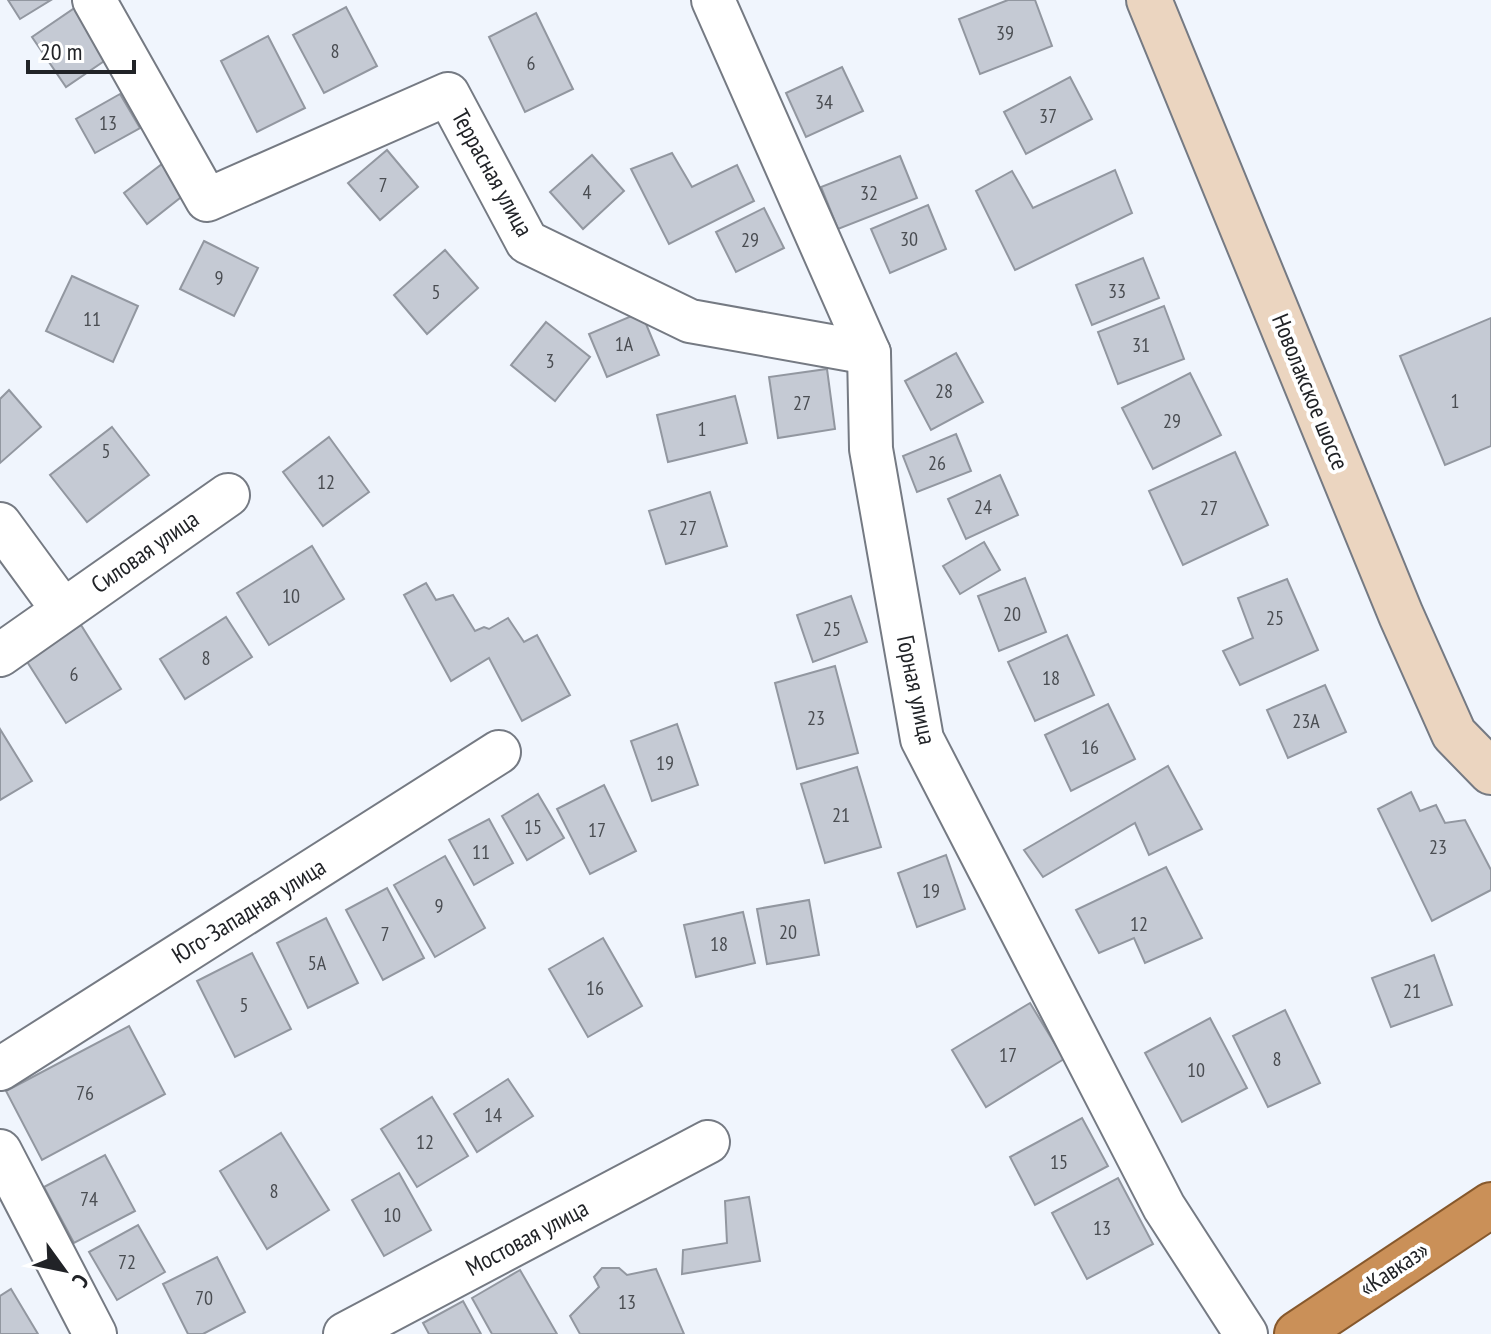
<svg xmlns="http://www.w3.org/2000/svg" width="1491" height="1334" font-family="'PT Sans Narrow',sans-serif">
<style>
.building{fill:#c5cad4;stroke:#9297a0;stroke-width:2}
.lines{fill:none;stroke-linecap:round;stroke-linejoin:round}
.minor-casing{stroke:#757a83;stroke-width:46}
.secondary-casing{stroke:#757a83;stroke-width:48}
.trunk-casing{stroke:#86582c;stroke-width:48}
.minor{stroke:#fff;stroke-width:42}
.secondary{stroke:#ebd5c0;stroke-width:44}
.trunk{stroke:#ca9058;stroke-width:44}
.labels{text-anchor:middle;stroke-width:8;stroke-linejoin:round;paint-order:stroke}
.number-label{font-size:20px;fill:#4a4d52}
.street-label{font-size:24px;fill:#212327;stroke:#fff}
</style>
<rect width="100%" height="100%" fill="#f0f5fd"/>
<g class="building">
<path d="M8,0h43l-31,19z"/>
<path d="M1008,0h27l17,46 -72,28 -21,-55z"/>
<path d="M79,5l34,50 -47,32 -34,-50z"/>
<path d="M346,7l31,59 -53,27 -31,-58z"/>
<path d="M536,13l37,76 -48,23 -36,-75z"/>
<path d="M268,36l37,72 -48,24 -36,-71z"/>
<path d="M842,67l21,44 -57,26 -20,-44z"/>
<path d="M1070,77l22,42 -66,35 -22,-42z"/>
<path d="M120,94l20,34 -45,25 -19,-34z"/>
<path d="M387,150l31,37 -38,33 -32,-37z"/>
<path d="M672,153l20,34 45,-22 17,36 -85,43 -38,-75z"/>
<path d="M592,155l32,36 -41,38 -33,-37z"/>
<path d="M900,156l17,42 -79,31 -17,-42z"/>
<path d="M162,164l23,30 -38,30 -23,-31z"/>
<path d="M1115,170l17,43 -117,57 -39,-79 36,-20 21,37z"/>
<path d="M928,205l18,44 -56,24 -19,-44z"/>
<path d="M764,208l20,40 -48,24 -20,-40z"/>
<path d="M204,241l54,27 -24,48 -54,-27z"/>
<path d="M445,250l33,38 -51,46 -33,-39z"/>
<path d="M1143,258l16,40 -67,27 -16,-40z"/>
<path d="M72,276l66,30 -25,56 -67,-31z"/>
<path d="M1164,306l20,53 -66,25 -20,-52z"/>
<path d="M641,312l18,43 -52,22 -18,-43z"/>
<path d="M1491,318v128l-46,19 -45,-109z"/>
<path d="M546,322l44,35 -35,44 -44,-36z"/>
<path d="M956,353l27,49 -52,28 -26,-49z"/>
<path d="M827,369l8,60 -57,9 -9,-61z"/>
<path d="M1190,373l31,62 -68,34 -31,-61z"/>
<path d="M9,390l32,37 -41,36v-64z"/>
<path d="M735,396l12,47 -79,19 -11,-47z"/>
<path d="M112,427l37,48 -62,47 -37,-47z"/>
<path d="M956,434l15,37 -54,21 -14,-36z"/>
<path d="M329,437l40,55 -46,34 -40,-54z"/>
<path d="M1235,452l33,73 -85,40 -34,-74z"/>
<path d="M1000,475l18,40 -52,24 -18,-40z"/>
<path d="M710,492l17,54 -61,18 -17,-53z"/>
<path d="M984,542l16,28 -40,24 -17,-28z"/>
<path d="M312,546l32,53 -75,46 -32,-52z"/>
<path d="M1025,578l21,54 -47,19 -21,-55z"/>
<path d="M1287,579l31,71 -78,35 -17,-34 30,-13 -15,-40z"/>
<path d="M426,583l10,17 17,-5 22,36 9,-4 5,2 19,-11 16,24 13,-7 33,60 -48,26 -33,-63 -38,23 -47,-86z"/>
<path d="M851,596l16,46 -54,20 -16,-47z"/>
<path d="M226,617l26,40 -67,42 -25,-40z"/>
<path d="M81,625l40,64 -55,34 -40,-63z"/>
<path d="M1067,635l27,60 -59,26 -27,-59z"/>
<path d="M835,666l23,87 -61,16 -22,-86z"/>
<path d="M1325,685l21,47 -58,26 -21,-48z"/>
<path d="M1108,704l27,55 -64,32 -26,-56z"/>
<path d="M677,724l21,61 -46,16 -21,-60z"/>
<path d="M0,729l32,52 -32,19z"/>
<path d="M1168,766l34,63 -53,26 -14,-32 -92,54 -19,-27z"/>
<path d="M857,767l24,80 -56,16 -24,-79z"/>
<path d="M604,785l32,66 -46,23 -33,-65z"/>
<path d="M1411,792l9,19 16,-6 9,18 20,-3 26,50v20l-59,31 -54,-112z"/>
<path d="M538,794l26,44 -37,22 -25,-44z"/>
<path d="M489,819l24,44 -39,22 -25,-45z"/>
<path d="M946,855l19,54 -48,18 -19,-54z"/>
<path d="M445,856l40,72 -50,29 -41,-72z"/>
<path d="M1166,867l36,71 -57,25 -11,-25 -35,15 -23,-43z"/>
<path d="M387,888l37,70 -41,22 -37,-70z"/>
<path d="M809,900l10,55 -52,9 -10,-55z"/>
<path d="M743,912l12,51 -59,14 -12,-52z"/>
<path d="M326,918l32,65 -50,25 -31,-65z"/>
<path d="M603,938l39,68 -54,31 -39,-68z"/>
<path d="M252,953l39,76 -56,28 -38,-76z"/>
<path d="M1434,955l18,50 -61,22 -19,-49z"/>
<path d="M1030,1003l34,56 -78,48 -34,-57z"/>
<path d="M1285,1010l35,73 -52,24 -35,-71z"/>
<path d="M1210,1018l37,70 -65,34 -37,-69z"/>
<path d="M129,1026l36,68 -123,66 -36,-69z"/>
<path d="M508,1079l25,37 -56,36 -23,-38z"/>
<path d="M432,1097l36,59 -51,31 -36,-58z"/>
<path d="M1082,1118l26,48 -73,39 -25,-48z"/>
<path d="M281,1133l48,77 -62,39 -47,-78z"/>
<path d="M105,1155l30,56 -61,32 -30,-56z"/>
<path d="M399,1173l32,57 -47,26 -32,-56z"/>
<path d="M1118,1178l35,66 -66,35 -35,-66z"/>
<path d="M749,1197l11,64 -78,13 1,-24 44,-7 -2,-42z"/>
<path d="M138,1225l27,47 -48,28 -28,-48z"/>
<path d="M217,1257l28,55 -42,22h-15l-25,-50z"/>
<path d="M602,1268h17l8,7 29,-6 28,65h-104l-10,-18 29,-29 -5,-10z"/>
<path d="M520,1270l37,64h-65l-20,-36z"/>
<path d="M11,1289l27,45h-38v-38z"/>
<path d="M463,1301l18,33h-52l-6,-11z"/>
</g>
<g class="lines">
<defs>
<g id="minor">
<path d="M94,0l113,200 241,-106 79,148 163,79 179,32"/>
<path d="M713,0l156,353 2,96 51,290 242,468 82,127"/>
<path d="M0,524l63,86"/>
<path d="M0,655l228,-160"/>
<path d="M0,1069l499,-317"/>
<path d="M0,1151l95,183"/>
<path d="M345,1334l363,-192"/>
</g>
<path id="secondary" d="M1149,0l252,615 53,119 37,38"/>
<path id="trunk" d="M1297,1334l194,-129"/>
</defs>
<use href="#minor" class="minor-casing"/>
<use href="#secondary" class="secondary-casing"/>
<use href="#trunk" class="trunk-casing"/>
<use href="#minor" class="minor"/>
<use href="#secondary" class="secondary"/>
<use href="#trunk" class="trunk"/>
</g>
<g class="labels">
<g class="number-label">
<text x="1005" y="40">39</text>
<text x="335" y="58">8</text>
<text x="531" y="70">6</text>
<text x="824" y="109">34</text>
<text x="1048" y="123">37</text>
<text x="108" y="130">13</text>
<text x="383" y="192">7</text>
<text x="587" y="199">4</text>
<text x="869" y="200">32</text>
<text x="909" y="246">30</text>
<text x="750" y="247">29</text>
<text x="219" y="285">9</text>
<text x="1117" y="298">33</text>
<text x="436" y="299">5</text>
<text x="92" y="326">11</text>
<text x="624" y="351">1А</text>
<text x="1141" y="352">31</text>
<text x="550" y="368">3</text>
<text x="944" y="398">28</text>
<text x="1455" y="408">1</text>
<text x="802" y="410">27</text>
<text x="1172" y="428">29</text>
<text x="702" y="436">1</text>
<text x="106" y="458">5</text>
<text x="937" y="470">26</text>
<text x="326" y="489">12</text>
<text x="983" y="514">24</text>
<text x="1209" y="515">27</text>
<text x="688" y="535">27</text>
<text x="291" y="603">10</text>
<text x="1012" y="621">20</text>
<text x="1275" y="625">25</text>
<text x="832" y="636">25</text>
<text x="206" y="665">8</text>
<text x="74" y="681">6</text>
<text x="1051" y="685">18</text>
<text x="816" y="725">23</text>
<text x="1306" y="728">23А</text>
<text x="1090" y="754">16</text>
<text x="665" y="770">19</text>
<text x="841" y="822">21</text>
<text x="533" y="834">15</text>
<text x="597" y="837">17</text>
<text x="1438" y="854">23</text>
<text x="481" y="859">11</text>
<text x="931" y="898">19</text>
<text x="439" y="913">9</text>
<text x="1139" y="931">12</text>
<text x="788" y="939">20</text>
<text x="385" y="941">7</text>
<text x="719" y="951">18</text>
<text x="317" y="970">5А</text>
<text x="595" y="995">16</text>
<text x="1412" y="998">21</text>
<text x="244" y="1012">5</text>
<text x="1008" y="1062">17</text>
<text x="1277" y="1066">8</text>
<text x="1196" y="1077">10</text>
<text x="85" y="1100">76</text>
<text x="493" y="1122">14</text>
<text x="425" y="1149">12</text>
<text x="1059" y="1169">15</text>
<text x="274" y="1198">8</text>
<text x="89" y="1206">74</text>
<text x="392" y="1222">10</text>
<text x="1102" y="1235">13</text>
<text x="127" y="1269">72</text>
<text x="204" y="1305">70</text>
<text x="627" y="1309">13</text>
</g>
<g class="street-label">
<text transform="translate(492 173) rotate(61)" y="8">Террасная улица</text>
<text transform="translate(1310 392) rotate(68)" y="8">Новолакское шоссе</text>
<text transform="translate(145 552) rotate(-35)" y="8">Силовая улица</text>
<text transform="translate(916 690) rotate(78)" y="8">Горная улица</text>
<text transform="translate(249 911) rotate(-32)" y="8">Юго-Западная улица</text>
<text transform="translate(527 1238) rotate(-28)" y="8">Мостовая улица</text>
<text transform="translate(1394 1269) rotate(-34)" y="8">«Кавказ»</text>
</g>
</g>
<g transform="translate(64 1270) rotate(123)" stroke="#ffffff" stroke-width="6" paint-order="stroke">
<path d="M0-6L14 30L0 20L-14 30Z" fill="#212327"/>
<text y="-12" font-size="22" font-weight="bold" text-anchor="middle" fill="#212327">С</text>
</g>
<path d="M28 60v12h106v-12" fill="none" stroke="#212327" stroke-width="4"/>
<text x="40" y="60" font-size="24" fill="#212327" stroke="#ffffff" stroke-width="6" paint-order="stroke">20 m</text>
</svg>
